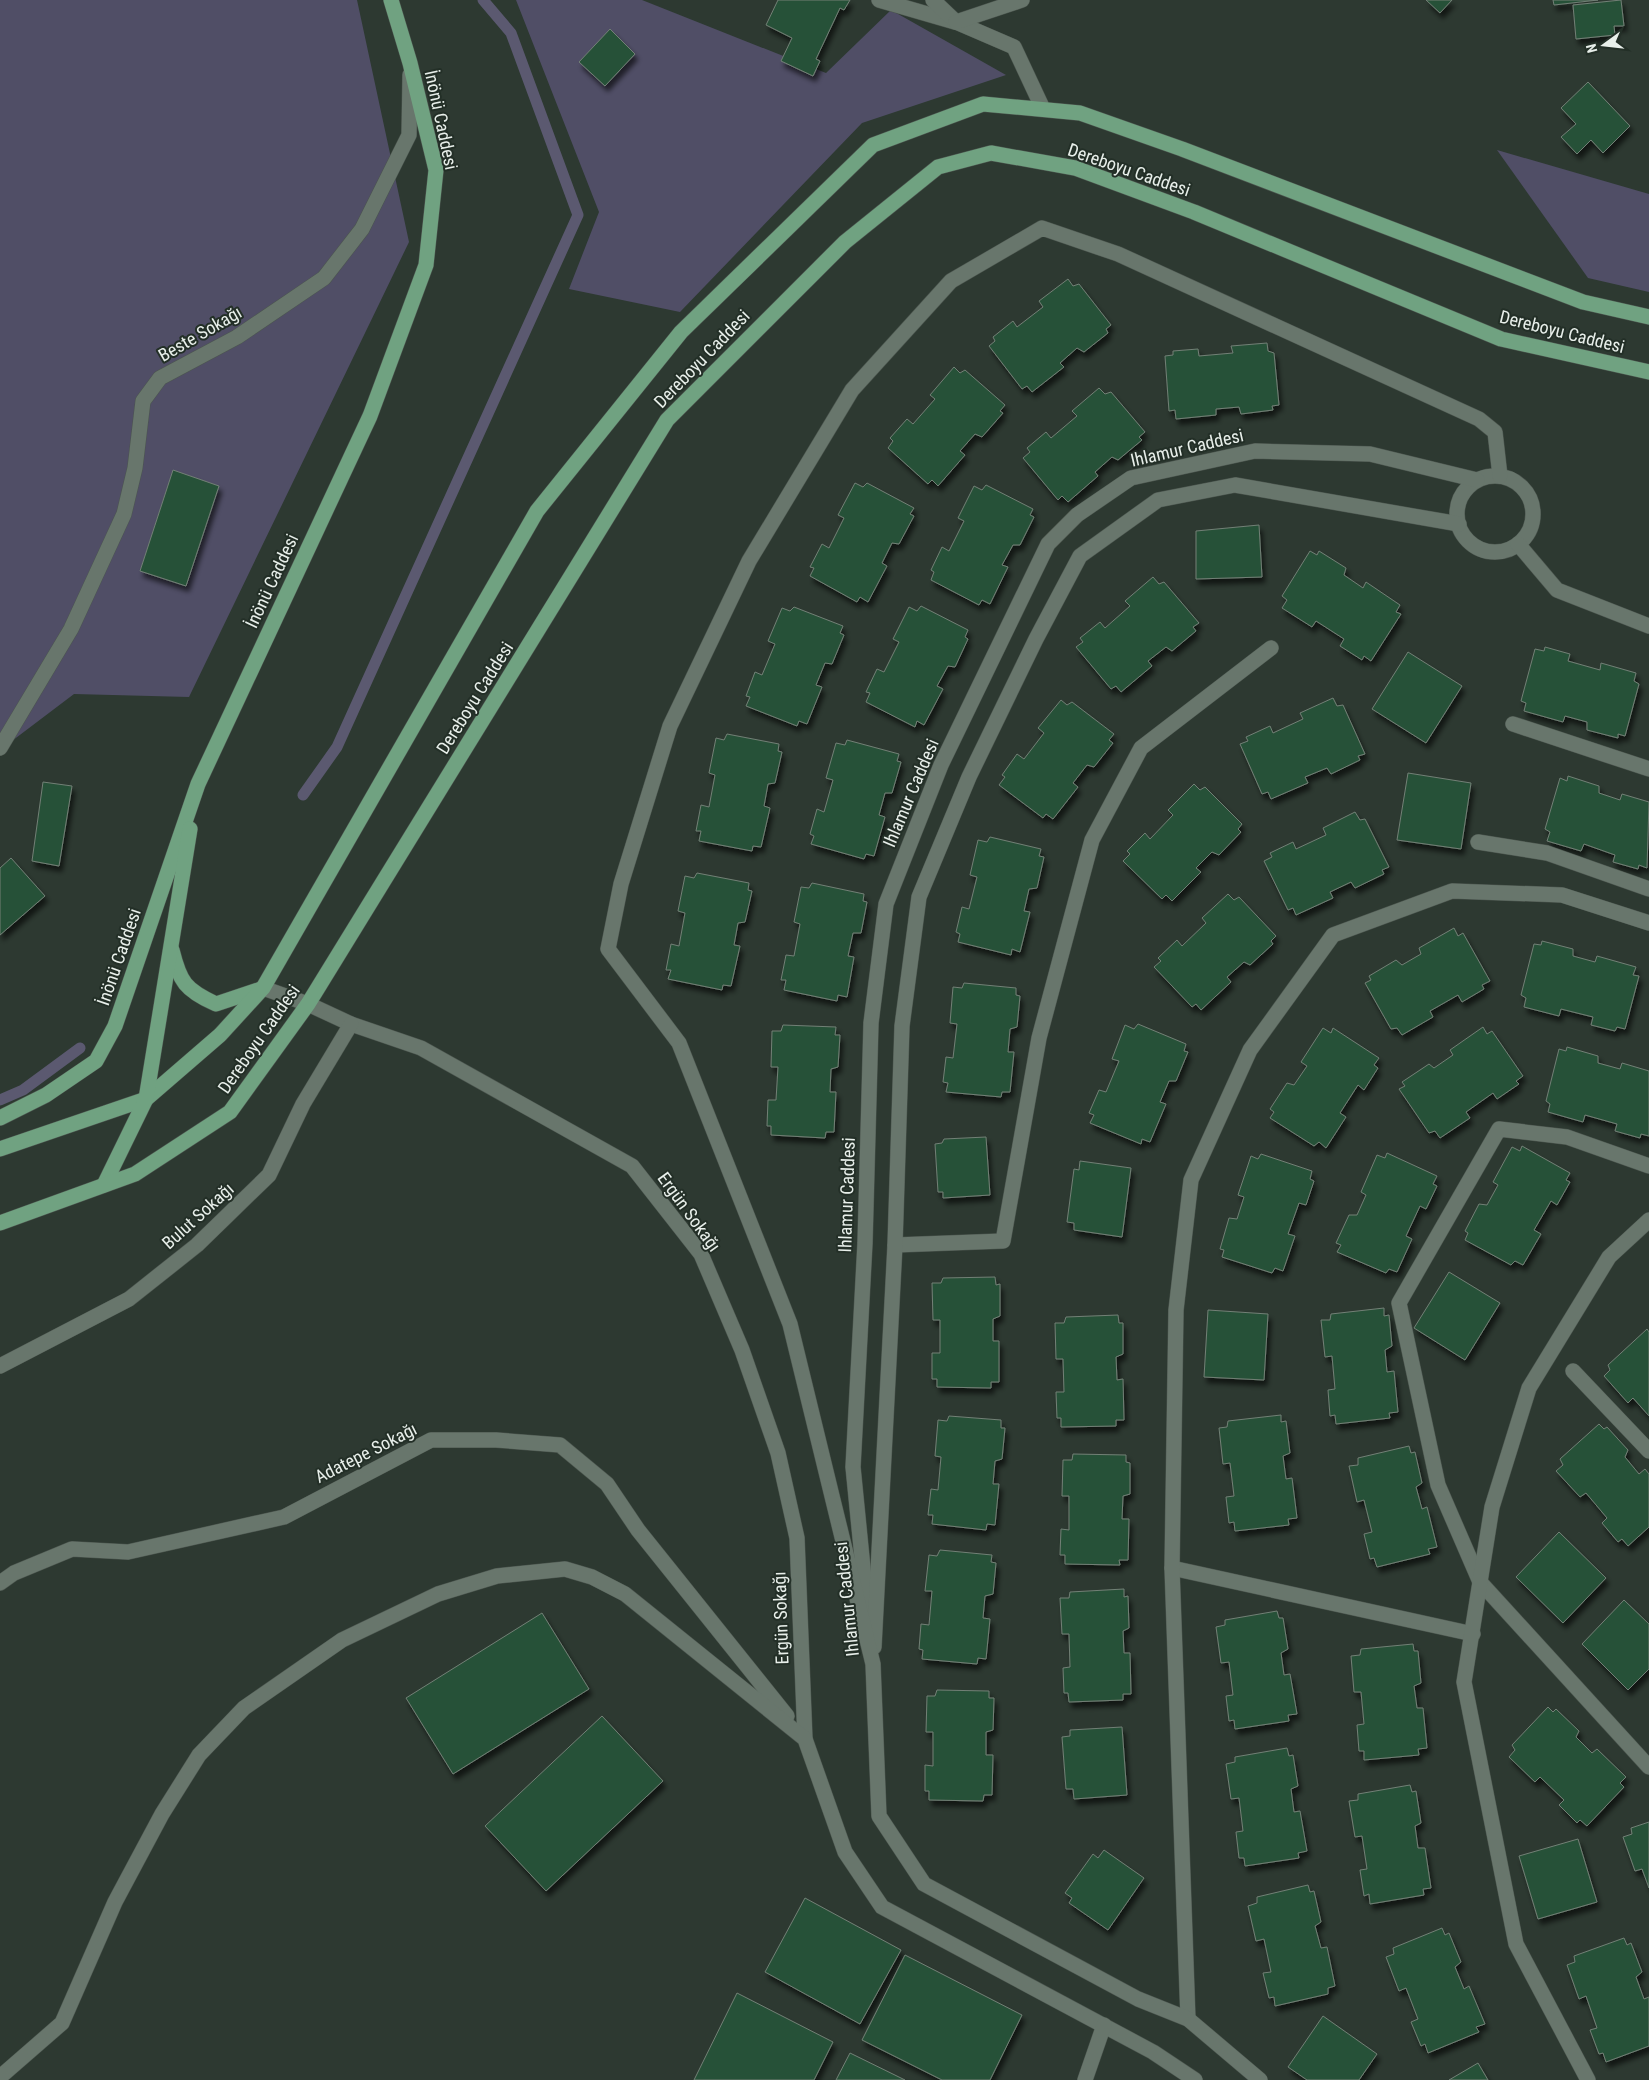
<svg xmlns="http://www.w3.org/2000/svg" width="1649" height="2080" font-family="'Roboto Condensed',sans-serif">
<style>
.green{fill:#504e66}
.lines{fill:none;stroke-linecap:round;stroke-linejoin:round}
.stream{stroke:#5b5970;stroke-width:11}
.building{fill:#285138;stroke:#728076;filter:url(#shadow)}
.minor-casing{stroke:#4c564f;stroke-width:16}
.major-casing{stroke:#4c564f;stroke-width:16}
.minor{stroke:#68766c;stroke-width:15}
.major{stroke:#70a281;stroke-width:15}
.labels{text-anchor:middle;stroke-width:4;stroke-linejoin:round;paint-order:stroke}
.street-label{font-size:18px;fill:#e8efea;stroke:#232f27}
</style>
<defs>
<filter id="shadow"><feDropShadow dx="3" dy="5.5" stdDeviation="2.5" flood-color="#0009"/></filter>
</defs>
<rect width="100%" height="100%" fill="#2d3931"/>
<g class="green">
<path d="M0,0h357l52,242 -220,455 -115,-3 -74,56z"/>
<path d="M516,0h126l184,73 65,-63 115,65 -144,48 -182,189 -111,-23 30,-77z"/>
<path d="M1497,150l152,44v98l-61,-14z"/>
</g>
<g class="lines">
<g class="stream">
<path d="M303,795l34,-48 241,-532 -67,-182 -28,-33"/>
<path d="M0,1100l23,-10 57,-42"/>
</g>
</g>
<g class="building">
<path d="M778,0h72l-6,10 -4,-2 -24,51 4,2 -7,15 -32,-15 11,-23 -26,-13z"/>
<path d="M1426,0h26l-12,13z"/>
<path d="M1553,0h45l-44,5z"/>
<path d="M1621,0l3,26h-10l1,9 -39,4 -3,-34z"/>
<path d="M610,29l25,25 -30,32 -26,-24z"/>
<path d="M1588,82l42,44 -27,27 -12,-13 -14,14 -16,-17 15,-13 -15,-16z"/>
<path d="M1068,279l5,7 6,-2 32,41 -5,4 2,4 -24,19 -7,-4 -17,15 4,4 -32,25 -5,-6 -5,3 -33,-43 6,-5 -2,-4 20,-16 4,6 26,-20 -4,-6z"/>
<path d="M1267,343l1,8 6,2 5,52 -7,1 1,4 -32,4 -2,-7 -23,2v6l-40,4 -1,-9 -6,1 -4,-55 8,-1v-4l25,-2 1,7 34,-3 -2,-7z"/>
<path d="M954,367l6,6 5,-3 40,35 -5,6 3,2 -21,24 -7,-3 -15,17 5,4 -27,31 -6,-6 -4,4 -40,-36 5,-7 -3,-3 17,-19 6,5 22,-25 -5,-4z"/>
<path d="M1099,388l6,6 6,-2 34,40 -6,5 3,3 -24,20 -6,-3 -17,15 3,4 -30,26 -6,-6 -4,4 -35,-42 7,-6 -3,-4 19,-16 5,6 26,-22 -5,-5z"/>
<path d="M173,470l46,16 -33,100 -46,-15z"/>
<path d="M855,483l8,4 4,-4 47,25 -4,6 4,2 -15,28 -7,-1 -10,20 5,3 -19,36 -8,-5 -3,5 -47,-26 4,-8 -4,-1 12,-23 7,4 15,-30 -6,-3z"/>
<path d="M986,485l47,24 -3,6 4,2 -14,28h-7l-11,20 6,2 -18,37 -8,-4 -3,5 -48,-25 3,-8 -3,-2 11,-23 7,4 15,-30 -6,-3 16,-32 8,4z"/>
<path d="M1259,525l3,52 -66,2v-48z"/>
<path d="M1310,551l7,4 2,-4 27,17 -2,7 19,13 3,-6 34,23 -4,7 5,2 -30,47 -7,-5 -2,4 -22,-14 4,-7 -28,-18 -4,6 -30,-19 5,-8 -5,-4z"/>
<path d="M1153,577l6,7 5,-2 35,41 -6,4 3,4 -24,20 -6,-4 -18,14 4,5 -31,26 -5,-6 -5,3 -35,-42 7,-5 -3,-4 20,-16 5,6 25,-22 -5,-5z"/>
<path d="M921,606l47,24 -3,7 3,2 -13,28 -7,-1 -11,20 6,3 -19,36 -7,-4 -2,6 -49,-25 4,-9 -4,-1 11,-23 7,3 15,-30 -6,-3 16,-32 8,4z"/>
<path d="M794,607l49,19 -3,7 4,2 -12,29 -7,-1 -9,22 6,2 -15,37 -8,-3 -2,5 -51,-20 4,-9 -4,-1 9,-24 7,3 13,-31 -7,-3 14,-33 8,3z"/>
<path d="M1545,647l25,7 -2,7 32,9 1,-7 35,10 -2,8 5,3 -14,52 -7,-2v4l-31,-8v-8l-22,-6 -2,6 -39,-11 2,-8 -5,-2 14,-52 9,2z"/>
<path d="M1408,652l54,34 -36,57 -54,-34z"/>
<path d="M1333,698l4,8 6,-1 22,49 -7,2 2,4 -29,14 -4,-6 -22,9 3,6 -37,16 -3,-7 -6,2 -22,-50 8,-3 -2,-4 24,-11 3,7 30,-14 -3,-6z"/>
<path d="M1061,700l6,5 5,-3 42,32 -5,6 4,3 -19,24 -7,-2 -14,18 5,4 -25,32 -7,-5 -3,4 -44,-33 6,-8 -3,-2 15,-21 7,5 20,-26 -6,-5z"/>
<path d="M727,734l52,10 -1,7 4,1 -7,31 -7,1 -4,22 6,2 -9,39 -8,-1 -1,5 -53,-10 2,-10h-5l5,-26 8,2 6,-32 -6,-2 7,-35 8,2z"/>
<path d="M847,740l52,14 -2,7 4,1 -9,31h-7l-6,22 6,2 -11,39 -8,-2 -2,5 -53,-15 3,-8 -4,-2 7,-25 7,3 9,-32 -7,-2 10,-35 9,2z"/>
<path d="M1408,773l63,10 -10,66 -64,-9z"/>
<path d="M1568,776l31,10v7l21,7 2,-6 27,8 -2,66 -8,-3 -1,4 -25,-7 2,-7 -31,-11 -3,7 -34,-10 3,-9 -5,-3 15,-51 7,3z"/>
<path d="M43,782l29,4 -13,80 -27,-5z"/>
<path d="M1194,784l6,6 5,-3 37,37 -4,5 3,3 -22,23 -7,-3 -16,16 5,4 -29,29 -6,-6 -4,4 -39,-38 7,-7 -3,-3 18,-18 5,6 23,-24 -5,-5z"/>
<path d="M1355,812l5,8 5,-1 24,48 -7,3 2,4 -29,14 -4,-6 -21,10 3,6 -37,17 -3,-7 -5,2 -24,-49 8,-4 -2,-4 23,-11 3,7 30,-14 -3,-7z"/>
<path d="M990,837l51,12 -2,7 5,1 -7,31 -8,1 -5,22 6,1 -10,40 -8,-3 -1,6 -53,-13 2,-8 -4,-2 6,-25 7,2 8,-32 -7,-2 8,-35 9,2z"/>
<path d="M11,858l34,38 -45,39v-67z"/>
<path d="M697,873l52,10 -1,7 4,1 -7,31 -7,1 -4,22 6,1 -9,40 -8,-1 -1,5 -54,-11 3,-9h-5l5,-26 8,2 6,-33 -7,-2 7,-35 9,2z"/>
<path d="M812,883l52,11 -1,7 4,1 -6,31h-8l-5,23 6,1 -7,40 -9,-2 -1,6 -53,-11 2,-10h-5l5,-25 8,1 6,-32 -6,-2 7,-35 8,1z"/>
<path d="M1228,894l6,6 5,-3 37,39 -5,5 2,3 -23,21 -6,-3 -17,15 4,5 -30,28 -5,-6 -4,3 -38,-40 7,-6 -3,-3 19,-18 5,6 24,-23 -4,-5z"/>
<path d="M1454,928l4,8 5,-3 27,48 -8,4 2,4 -22,13 -4,-7 -28,16 3,6 -31,18 -5,-7 -6,1 -26,-46 6,-3 -2,-4 27,-16 6,5 19,-11 -2,-6z"/>
<path d="M1542,941l31,8v7l22,6 2,-6 39,11 -3,8 6,1 -14,53 -8,-2 -2,4 -24,-6 2,-8 -32,-8 -2,7 -35,-9 2,-9 -5,-3 13,-51 7,1z"/>
<path d="M964,983l52,5v7l4,1 -3,31 -7,2 -2,23h6l-4,40h-8l-1,5 -55,-5 2,-9 -5,-1 3,-25 7,1 4,-34 -7,-1 3,-36 9,1z"/>
<path d="M1138,1024l48,20 -2,7 4,1 -12,29h-7l-9,21 6,2 -16,38 -8,-3 -1,5 -51,-21 4,-8 -5,-2 10,-23 7,2 13,-31 -7,-2 13,-34 9,4z"/>
<path d="M783,1025l53,2 -1,8h5l-2,32 -7,2 -1,23h6l-2,40h-8l-1,6 -54,-3v-9h-4l1,-26h8l2,-33h-7l1,-36h9z"/>
<path d="M1483,1027l4,7 5,-3 31,45 -7,5 3,3 -22,15 -4,-6 -27,19 4,6 -30,20 -5,-7 -6,2 -30,-44 6,-3 -3,-4 27,-18 5,4 19,-13 -3,-5z"/>
<path d="M1323,1028l8,5 2,-5 46,30 -5,7 4,3 -14,22 -6,-5 -18,28 6,4 -20,31 -7,-6 -5,4 -44,-28 4,-6 -4,-3 17,-26 7,2 13,-19 -6,-4z"/>
<path d="M1567,1047l31,9v7l22,6 2,-6 27,8v65l-8,-2 -1,4 -25,-7 2,-7 -32,-9 -2,7 -35,-10 2,-8 -4,-3 13,-52 7,2z"/>
<path d="M986,1137l4,58 -47,3v-6h-5l-3,-48 7,-1 2,-4z"/>
<path d="M1522,1146l48,27 -4,7 4,2 -13,23 -6,-4 -17,29 7,4 -18,31 -8,-4 -4,4 -46,-25 3,-7 -3,-2 14,-27 8,1 11,-20 -5,-3 19,-35 8,4z"/>
<path d="M1387,1153l50,23 -4,8 4,2 -11,23 -6,-3 -14,30 6,3 -15,33 -8,-3 -3,4 -49,-21 4,-7 -5,-2 13,-28h8l9,-20 -5,-3 16,-37 8,3z"/>
<path d="M1261,1154l51,17 -2,8 4,2 -8,24 -7,-2 -11,31 7,2 -12,35 -8,-3 -3,5 -50,-16 2,-7 -4,-1 9,-31 8,1 7,-22 -6,-2 13,-39 7,3z"/>
<path d="M1080,1161l51,7 -9,69 -48,-7v-7l-7,-1 7,-53 5,1z"/>
<path d="M1449,1272l51,31 -35,57 -51,-32z"/>
<path d="M995,1277l1,8 4,-1v32l-7,3v22h6v41h-8v6l-54,-1v-8h-5v-26h8v-33h-7l-1,-37h9l2,-5z"/>
<path d="M1384,1308v8l5,-1 3,31 -7,4 2,22 7,-1 4,41 -9,1 1,5 -54,6 -1,-9 -5,1 -2,-26 7,-1 -3,-33 -7,1 -4,-37h9l1,-6z"/>
<path d="M1208,1310l60,4 -4,66 -60,-3z"/>
<path d="M1118,1315l1,8h4v31l-7,3 1,23 6,-1 1,41h-8v6l-55,1v-9h-4l-1,-26h8l-1,-33h-7l-1,-36h9l2,-6z"/>
<path d="M1647,1329l2,3v84l-16,-18 -5,5 -24,-27 6,-6 -2,-5z"/>
<path d="M1281,1415v7l5,-1 4,32 -7,3 3,23 6,-1 5,40 -9,1 1,6 -54,6 -1,-9 -5,1 -3,-26 8,-1 -4,-33 -7,1 -4,-36 8,-1 1,-6z"/>
<path d="M949,1416l52,4v8h4l-3,31 -7,2 -2,23h6l-4,41 -8,-1 -1,6 -54,-6 1,-9h-5l3,-26 7,1 3,-33 -6,-1 3,-36 9,1z"/>
<path d="M1599,1424l5,5 3,-2 21,23 -3,7 14,17 6,-5 4,5v53l-21,19 -6,-7 -4,3 -16,-19 5,-5 -21,-25 -6,4 -24,-26 7,-6 -3,-6z"/>
<path d="M1409,1446l2,7 4,-1 7,31 -6,4 6,22 5,-2 10,40 -9,2 2,5 -53,13 -3,-9 -4,1 -6,-25 8,-2 -8,-32 -7,2 -8,-36 9,-1v-7z"/>
<path d="M1073,1454l53,1v7l4,1v31l-7,2 -1,23h7l-1,41h-9l1,5 -55,-1v-9h-5l1,-26 8,1v-34h-7l1,-36h9z"/>
<path d="M1559,1532l47,46 -43,45 -47,-46z"/>
<path d="M940,1550l52,5 -1,7 5,1 -3,31 -8,2 -2,22 7,1 -4,40 -8,-1 -1,6 -55,-5 1,-9 -4,-1 2,-25 8,1 3,-34h-7l4,-36 8,1z"/>
<path d="M1124,1589v8l4,-1 1,32 -6,3 1,22h6l1,41h-8v6l-54,2 -1,-9h-4l-1,-25 7,-1 -1,-33h-7l-2,-36h9l1,-6z"/>
<path d="M1624,1600l25,24v45l-21,21 -46,-46z"/>
<path d="M1277,1611l2,7h4l5,31 -7,4 3,22 6,-1 7,40 -9,1 1,6 -54,8 -1,-9 -5,1 -3,-25 7,-1 -4,-33 -8,1 -5,-36 9,-2v-5z"/>
<path d="M542,1613l47,76 -136,85 -47,-76z"/>
<path d="M1413,1644l1,7h4l3,32 -7,3 3,22h6l4,40 -9,1 1,6 -55,5v-9h-5l-2,-26 7,-1 -3,-32h-7l-3,-36 9,-1 1,-6z"/>
<path d="M937,1690l52,1v7h5l-1,32 -7,2v23h7l-1,40h-8l-1,6 -54,-1v-9h-4v-26l8,1v-34h-7l1,-36h8z"/>
<path d="M1548,1707l5,5 3,-3 23,22 -3,6 16,16 5,-4 29,28 -6,6 4,4 -37,39 -7,-6 -3,3 -18,-18 5,-5 -24,-23 -5,5 -26,-25 6,-7 -3,-5z"/>
<path d="M602,1716l61,65 -117,110 -61,-65z"/>
<path d="M1122,1727l5,68 -53,4 -1,-10h-7l-4,-52 8,-1v-6z"/>
<path d="M1287,1748l2,8 4,-1 5,31 -7,3 3,23 6,-1 7,40 -9,2 1,5 -54,8 -1,-8h-5l-3,-26 7,-1 -4,-33 -8,1 -5,-35 9,-2v-5z"/>
<path d="M1410,1785l2,7 4,-1 5,32 -6,3 3,22h7l6,40 -8,1 1,6 -54,9 -1,-10 -5,2 -4,-26 7,-1 -5,-33 -7,1 -6,-36 9,-1v-6z"/>
<path d="M1649,1822v66l-7,-19 -7,2 -12,-34 9,-3 -1,-6z"/>
<path d="M1578,1839l19,63 -59,17 -19,-63z"/>
<path d="M1104,1850l40,28 -36,52 -39,-27 3,-5 -7,-5 28,-39 5,4z"/>
<path d="M1308,1885l2,7 4,-1 7,31 -6,4 6,22 6,-1 8,39 -7,2v6l-53,12 -1,-9 -5,1 -6,-25 8,-1 -7,-33 -8,2 -8,-35 9,-3v-6z"/>
<path d="M805,1898l96,52 -41,74 -95,-52z"/>
<path d="M1442,1928l3,7 4,-2 12,29 -6,5 9,22 5,-3 16,38 -9,3 3,5 -51,21 -3,-9 -4,2 -10,-24 7,-3 -12,-31 -7,3 -13,-34 8,-3 -1,-6z"/>
<path d="M1624,1938l3,7 4,-2 11,29 -6,5 8,22 5,-2v49l-43,16 -3,-9 -4,1 -9,-24 7,-2 -11,-32 -7,3 -12,-34 8,-3 -1,-6z"/>
<path d="M905,1955l117,60 -32,65h-48l-80,-40z"/>
<path d="M737,1993l96,49 -19,38h-120z"/>
<path d="M1323,2016l54,38 -18,26h-52l-19,-13z"/>
<path d="M850,2053l55,27h-69z"/>
<path d="M1478,2063l10,17h-39z"/>
</g>
<g class="lines">
<defs>
<g id="minor">
<path d="M879,0l76,22"/>
<path d="M933,0l23,22 58,25 29,62"/>
<path d="M956,22l66,-22"/>
<circle cx="1495" cy="514" r="38"/>
<path d="M1518,544l39,46 92,36"/>
<path d="M1513,724l136,45"/>
<path d="M0,748l71,-119 53,-115 11,-46 8,-67 17,-23 77,-41 87,-59 38,-49 47,-94 1,-60"/>
<path d="M1478,842l69,11 102,36"/>
<path d="M263,988l45,16 43,20 70,24 211,118 69,88 41,96 36,103 19,85 8,201"/>
<path d="M1649,1166l-82,-29 -68,-8 -100,174 39,182 42,97 169,185"/>
<path d="M895,1245l108,-4 36,-203 53,-198 49,-92 130,-100"/>
<path d="M0,1366l129,-67 68,-54 72,-70 34,-71 48,-80"/>
<path d="M1573,1371l76,80"/>
<path d="M1172,1568l301,66"/>
<path d="M0,1583l14,-10 58,-24 56,3 156,-35 147,-77h65l64,5 47,39 31,46 149,186"/>
<path d="M867,1608l-14,-141 12,-224 6,-220 15,-119 55,-139 107,-221 29,-29 54,-37 124,-27 115,3 107,26"/>
<path d="M874,1647l21,-402 7,-219 17,-129 50,-120 67,-138 44,-83 78,-56 77,-15 224,39"/>
<path d="M1188,2019l-16,-451 4,-258 15,-130 59,-130 83,-115 119,-44 110,4 87,28"/>
<path d="M0,2077l62,-54 53,-121 47,-88 37,-59 45,-47 98,-68 96,-46 59,-18 68,-7 27,8 33,17 180,145 40,113 37,55 271,145 42,28"/>
<path d="M1085,2080l19,-55"/>
<path d="M1260,2080l-72,-61 -50,-20 -214,-115 -45,-68 -6,-152 -83,-340 -111,-281 -71,-94 13,-65 49,-158 79,-165 103,-171 99,-109 91,-53 76,26 361,165 16,13 5,44"/>
<path d="M1588,2080l-72,-136 -52,-262 28,-175 37,-119 80,-131 40,-37"/>
</g>
<g id="major">
<path d="M172,950c8,32 13,40 44,54l45,-15"/>
<path d="M0,1118l46,-23 50,-34 19,-35 83,-242 172,-368 56,-151 10,-95 -26,-107 -19,-63"/>
<path d="M0,1149l146,-50 74,-64 43,-47 274,-477 144,-179 192,-187 110,-41 97,9 102,36 401,153 66,15"/>
<path d="M104,1185l42,-86 44,-270"/>
<path d="M0,1223l135,-49 95,-62 78,-108 359,-584 178,-178 93,-75 53,-14 84,15 119,44 307,127 148,33"/>
</g>
</defs>
<use href="#minor" class="minor-casing"/>
<use href="#major" class="major-casing"/>
<use href="#minor" class="minor"/>
<use href="#major" class="major"/>
</g>
<g class="labels">
<g class="street-label">
<text transform="translate(441 120) rotate(78)" y="6">İnönü Caddesi</text>
<text transform="translate(1129 170) rotate(19)" y="6">Dereboyu Caddesi</text>
<text transform="translate(1562 332) rotate(14)" y="6">Dereboyu Caddesi</text>
<text transform="translate(200 334) rotate(-30)" y="6">Beste Sokağı</text>
<text transform="translate(702 359) rotate(-46)" y="6">Dereboyu Caddesi</text>
<text transform="translate(1187 448) rotate(-13)" y="6">Ihlamur Caddesi</text>
<text transform="translate(272 581) rotate(-65)" y="6">İnönü Caddesi</text>
<text transform="translate(475 698) rotate(-58)" y="6">Dereboyu Caddesi</text>
<text transform="translate(911 793) rotate(-67)" y="6">Ihlamur Caddesi</text>
<text transform="translate(119 957) rotate(-71)" y="6">İnönü Caddesi</text>
<text transform="translate(259 1039) rotate(-55)" y="6">Dereboyu Caddesi</text>
<text transform="translate(847 1195) rotate(-88)" y="6">Ihlamur Caddesi</text>
<text transform="translate(689 1212) rotate(54)" y="6">Ergün Sokağı</text>
<text transform="translate(198 1216) rotate(-42)" y="6">Bulut Sokağı</text>
<text transform="translate(366 1453) rotate(-27)" y="6">Adatepe Sokağı</text>
<text transform="translate(847 1599) rotate(-96)" y="6">Ihlamur Caddesi</text>
<text transform="translate(781 1618) rotate(-92)" y="6">Ergün Sokağı</text>
</g>
</g>
<g transform="translate(1604 45) rotate(255)" stroke="#232f27" stroke-width="4" paint-order="stroke">
<path d="M0-4L9 19L0 12L-9 19Z" fill="#e8efea"/>
<text y="-8" font-size="14" font-weight="bold" text-anchor="middle" fill="#e8efea">N</text>
</g>
</svg>
